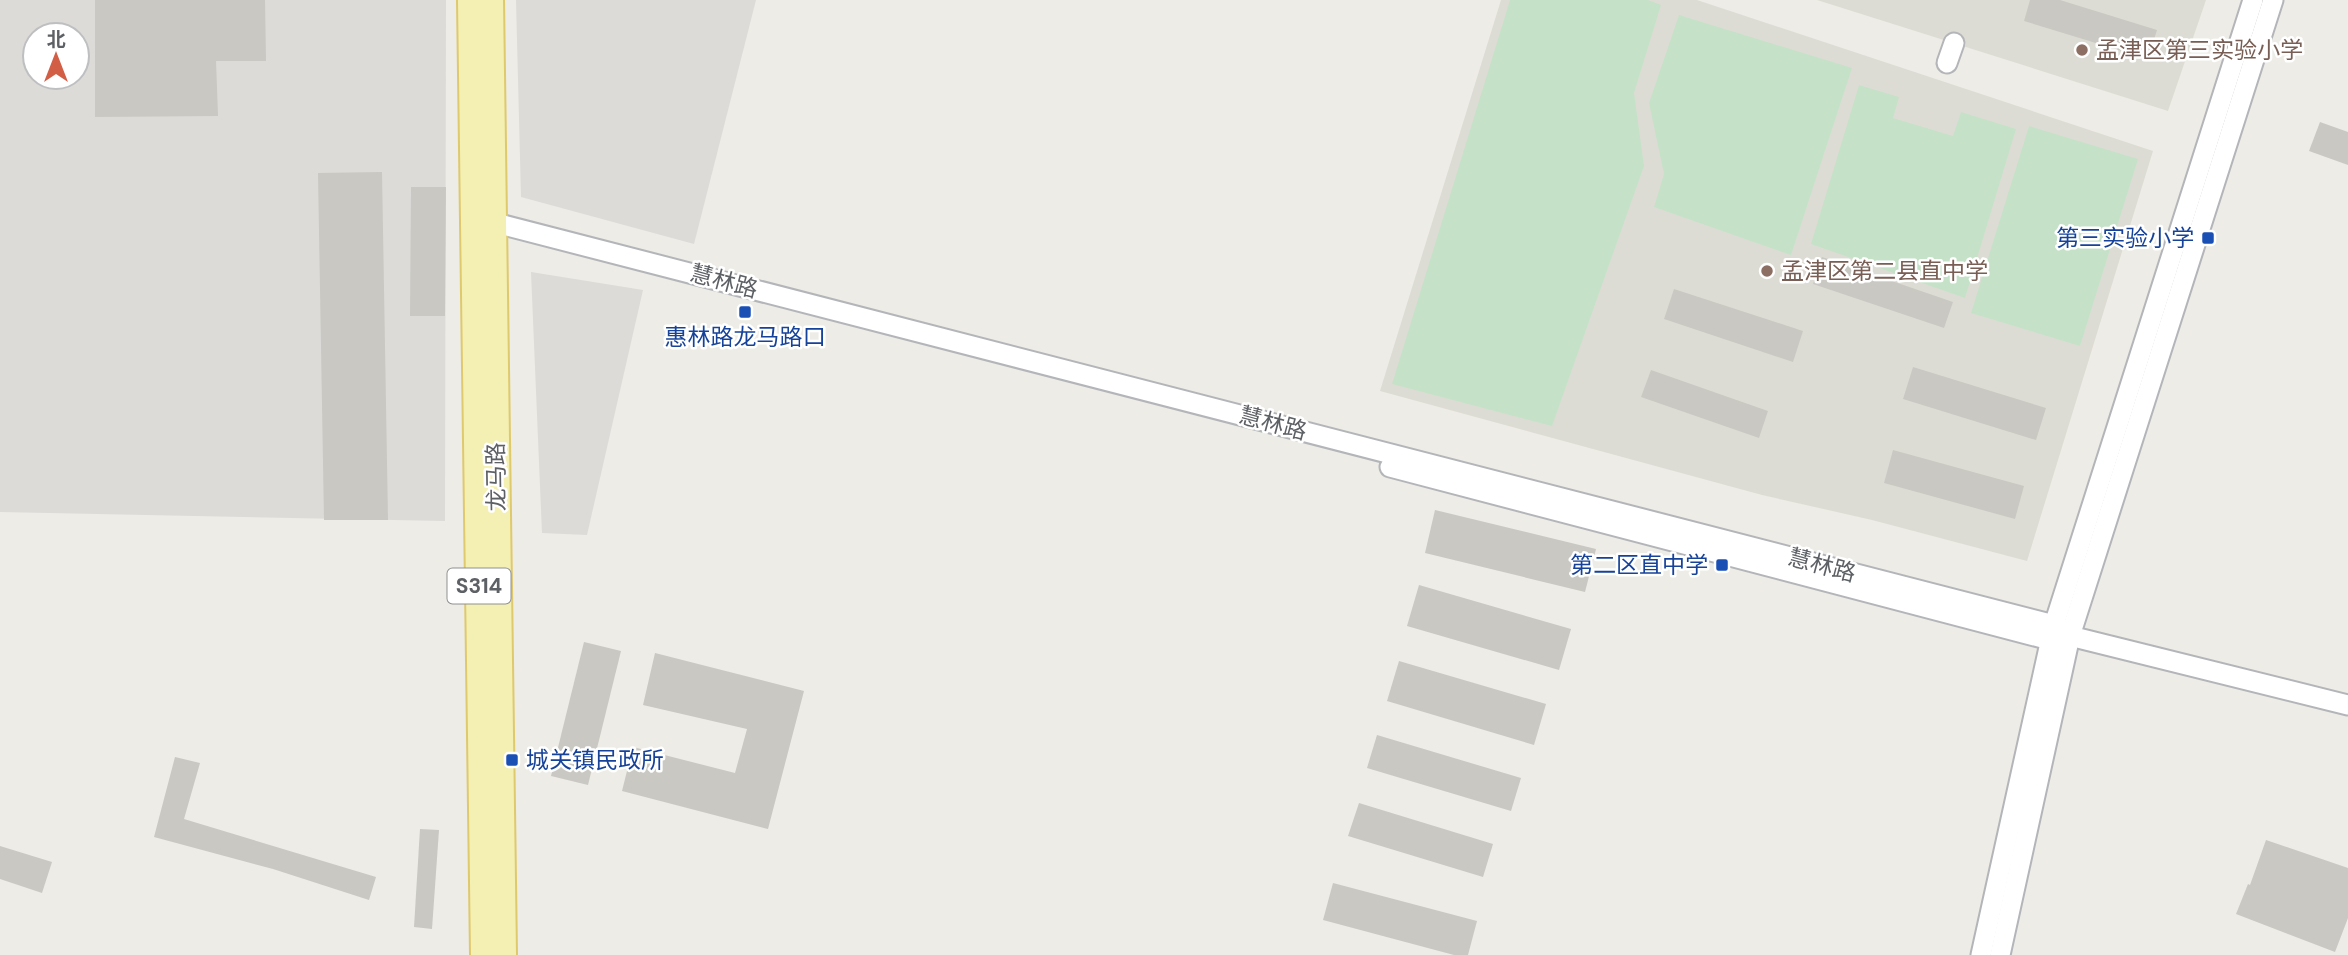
<svg xmlns="http://www.w3.org/2000/svg" width="2348" height="955" font-family="'DM Sans','Noto Sans SC',sans-serif">
<style>
.industrial{fill:#dcdbd8;fill-rule:evenodd}
.education{fill:#dddcd4}
.green{fill:#c5e2c8}
.building{fill:#c9c8c2}
.lines{fill:none;stroke-linecap:round;stroke-linejoin:round}
.minor-casing{stroke:#b3b5b9;stroke-width:23}
.major-casing{stroke:#dfc96d;stroke-width:30}
.minor{stroke:#fff;stroke-width:19}
.major{stroke:#f4f0b4;stroke-width:26}
.education-dot{fill:#8d6e63;stroke:#fff;stroke-width:2.5}
.transit-dot{fill:#1a4fb4;stroke:#fff;stroke-width:2.5}
.labels{text-anchor:middle;stroke-width:5;stroke-linejoin:round;paint-order:stroke}
.shield{fill:#fff;stroke:#8e9092;stroke-width:2}
.shield-label{font-size:21px;font-weight:bold;fill:#5d6064}
.education-label{font-size:23px;fill:#785e54;stroke:#fff;text-anchor:start}
.transit-label{font-size:23px;fill:#164399;stroke:#fff;text-anchor:end}
.street-label{font-size:23px;fill:#5d6064;stroke:#fff}
</style>
<rect width="100%" height="100%" fill="#edece6"/>
<g class="industrial">
<path d="M0,0h446l-1,521 -445,-9zM35,35h42v42h-42z"/>
<path d="M516,0h240l-62,244 -173,-47z"/>
<path d="M531,272l112,18 -56,245 -45,-2z"/>
</g>
<g class="education">
<path d="M1501,0h196l456,151 -126,410 -155,-41 -110,-25 -382,-104z"/>
<path d="M1817,0h389l-38,111z"/>
</g>
<g class="green">
<path d="M1510,0h138l13,5 -27,88 10,73 -92,260 -160,-42z"/>
<path d="M1679,15l173,53 -61,187 -137,-48 10,-33 -15,-71z"/>
<path d="M1859,85l40,12 -6,21 60,18 8,-24 55,17 -51,169 -154,-54z"/>
<path d="M2029,126l109,33 -58,187 -109,-33z"/>
</g>
<g class="building">
<path d="M95,0h170l1,61h-50l2,55 -123,1z"/>
<path d="M2030,0h30l97,30 -9,29 -124,-38z"/>
<path d="M2320,122l28,10v33l-39,-14z"/>
<path d="M382,172l6,348h-64l-6,-347z"/>
<path d="M411,187h35l-1,129h-35z"/>
<path d="M1822,257l131,45 -9,26 -131,-44z"/>
<path d="M1674,289l129,42 -10,31 -129,-43z"/>
<path d="M1913,367l133,41 -10,32 -133,-41z"/>
<path d="M1651,370l117,41 -9,27 -118,-41z"/>
<path d="M1893,450l131,36 -9,33 -131,-36z"/>
<path d="M1435,510l161,39 -11,43 -160,-39z"/>
<path d="M1419,585l152,44 -12,41 -152,-44z"/>
<path d="M584,642l37,9 -33,134 -37,-9z"/>
<path d="M655,653l149,38 -36,138 -146,-38 11,-44 102,26 12,-44 -104,-24z"/>
<path d="M1399,661l147,43 -12,41 -147,-44z"/>
<path d="M1377,735l144,43 -10,33 -144,-43z"/>
<path d="M175,757l25,6 -16,56 192,58 -7,23 -96,-31 -119,-32z"/>
<path d="M1359,803l134,41 -10,33 -135,-41z"/>
<path d="M420,829l19,1 -7,99 -18,-2z"/>
<path d="M2266,840l82,28v50l-13,34 -99,-38 12,-30 2,1z"/>
<path d="M0,846l52,16 -10,31 -42,-14z"/>
<path d="M1333,883l144,38 -9,34h-14l-131,-35z"/>
</g>
<g class="lines">
<defs>
<g id="minor">
<path d="M1947,63l7,-20"/>
<path d="M480,219l1574,406 16,11 278,69"/>
<path d="M1390,467l660,173 20,-4"/>
<path d="M1981,955l73,-330 199,-625"/>
<path d="M2000,955l70,-319 203,-636"/>
</g>
<g id="major">
<path d="M471,0l13,955"/>
<path d="M490,0l13,955"/>
</g>
</defs>
<use href="#minor" class="minor-casing"/>
<use href="#major" class="major-casing"/>
<use href="#minor" class="minor"/>
<use href="#major" class="major"/>
</g>
<g class="education-dot">
<circle cx="2082" cy="50" r="7"/>
<circle cx="1767" cy="271" r="7"/>
</g>
<g class="transit-dot">
<rect x="2201" y="231" width="14" height="14" rx="3.5"/>
<rect x="738" y="305" width="14" height="14" rx="3.5"/>
<rect x="1715" y="558" width="14" height="14" rx="3.5"/>
<rect x="505" y="753" width="14" height="14" rx="3.5"/>
</g>
<g class="labels">
<rect class="shield" x="447.5" y="568.5" width="63" height="35" rx="5"/>
<g class="shield-label">
<text x="479" y="593">S314</text>
</g>
<g class="education-label">
<text x="2096" y="58">孟津区第三实验小学</text>
<text x="1781" y="279">孟津区第二县直中学</text>
</g>
<g class="transit-label">
<text x="2194" y="246">第三实验小学</text>
<text x="745" y="345" text-anchor="middle">惠林路龙马路口</text>
<text x="1708" y="573">第二区直中学</text>
<text x="526" y="768" text-anchor="start">城关镇民政所</text>
</g>
<g class="street-label">
<text transform="translate(724 281) rotate(15)" y="8">慧林路</text>
<text transform="translate(1273 423) rotate(15)" y="8">慧林路</text>
<text transform="translate(496 477) rotate(-91)" y="8">龙马路</text>
<text transform="translate(1822 565) rotate(15)" y="8">慧林路</text>
</g>
</g>
<g transform="translate(56 56)"><circle r="33" fill="#ffffff" stroke="#bebfc1" stroke-width="2"/>
<path d="M0-5L12 26L0 18L-12 26Z" fill="#d35e46"/>
<text y="-10" font-size="19" font-weight="bold" text-anchor="middle" fill="#5d6064">北</text>
</g>
</svg>
